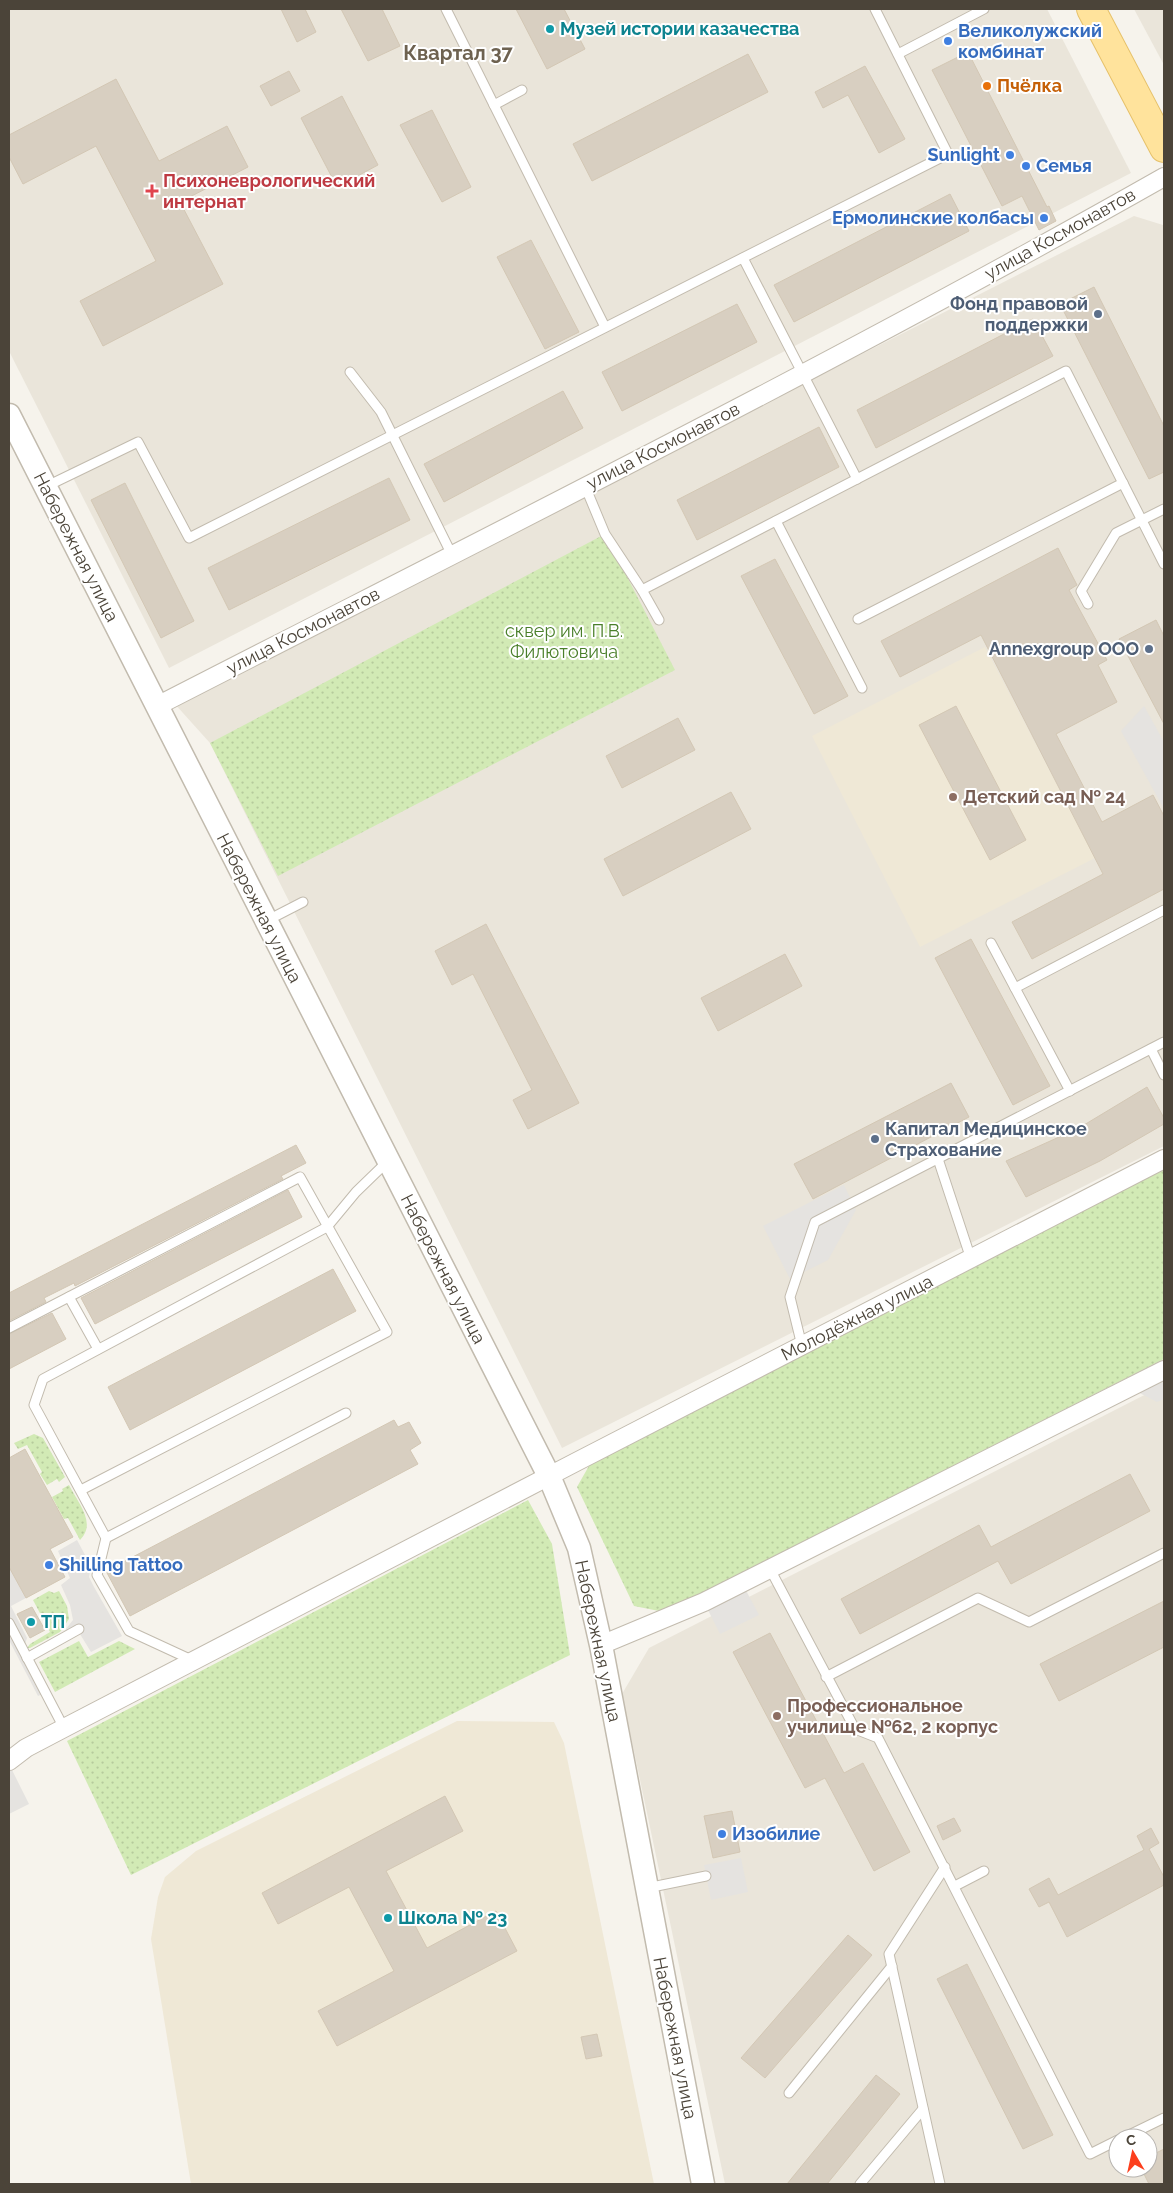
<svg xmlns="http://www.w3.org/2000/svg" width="1173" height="2193" font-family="Raleway,sans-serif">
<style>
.residential{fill:#eae5da;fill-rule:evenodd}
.education{fill:#efe8d6}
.grass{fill:url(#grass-dots)}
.parking{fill:#e5e3e0}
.building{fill:#d8cfc1;stroke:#d3c7b4}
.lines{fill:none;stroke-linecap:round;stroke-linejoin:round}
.service-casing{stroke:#c2bbae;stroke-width:11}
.minor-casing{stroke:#c2bbae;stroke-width:20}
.tertiary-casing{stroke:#c2bbae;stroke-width:25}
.primary-casing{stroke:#e6c16a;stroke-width:30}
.service{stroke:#fff;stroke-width:9}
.minor{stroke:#fff;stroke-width:18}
.tertiary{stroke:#fff;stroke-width:22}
.primary{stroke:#ffe39c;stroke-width:28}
.culture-dot{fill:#0f9aa8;stroke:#fff;stroke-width:2}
.shop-dot{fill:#3f7fe0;stroke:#fff;stroke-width:2}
.food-dot{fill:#e8710a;stroke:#fff;stroke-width:2}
.health-dot{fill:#e0444e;stroke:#fff;stroke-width:2}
.service-dot{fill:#5c6f8a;stroke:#fff;stroke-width:2}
.education-dot{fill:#8d6e63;stroke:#fff;stroke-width:2}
.labels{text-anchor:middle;stroke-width:4;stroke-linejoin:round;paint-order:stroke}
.culture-label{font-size:18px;font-weight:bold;fill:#0d838f;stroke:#fff;text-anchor:start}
.shop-label{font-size:18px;font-weight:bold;fill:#366cbe;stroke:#fff;text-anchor:start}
.food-label{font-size:18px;font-weight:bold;fill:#c56008;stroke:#fff;text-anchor:start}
.health-label{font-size:18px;font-weight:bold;fill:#be3a42;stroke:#fff;text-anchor:start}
.street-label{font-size:18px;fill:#4b4439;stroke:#fff}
.service-label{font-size:18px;font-weight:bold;fill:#4e5e75;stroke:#fff;text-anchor:end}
.park-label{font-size:18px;fill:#4a7f2a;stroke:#fff}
.education-label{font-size:18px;font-weight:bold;fill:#785e54;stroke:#fff;text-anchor:start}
.quarter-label{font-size:20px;font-weight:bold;fill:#6e6250;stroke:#fff}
</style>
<defs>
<pattern id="grass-dots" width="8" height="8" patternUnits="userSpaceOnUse" patternTransform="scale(1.25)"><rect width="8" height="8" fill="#d2eab5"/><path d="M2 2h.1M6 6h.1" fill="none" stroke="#b6ca9c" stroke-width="1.8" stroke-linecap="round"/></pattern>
</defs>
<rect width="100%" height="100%" fill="#f6f3ec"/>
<g class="residential">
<path d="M9,9h1038l84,164 -962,495 -160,-317z"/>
<path d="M1134,9h30v56z"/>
<path d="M1134,216l29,9 1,2v919l-602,302 -352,-705 -36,-40z"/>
<path d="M1164,1385v799h-439l-103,-490 27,-46zM1118,2138h30v30h-30z"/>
</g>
<g class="education">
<path d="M985,647l110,211 -175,89 -108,-211z"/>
<path d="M457,1721l97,1 10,21 90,441h-463l-40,-245 7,-42 7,-20 31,-26z"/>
</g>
<g class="grass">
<path d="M605,534l70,136 -397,206 -68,-133z"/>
<path d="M1164,1163v196l-500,253 -30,-6 -57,-119 13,-23z"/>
<path d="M34,1434l9,4 22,39 -6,5 -2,-3 -10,6 -7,-11 2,-2 -15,-27 -9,4 -4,-6z"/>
<path d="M69,1485c9,18 28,38 11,55l-12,-22 -4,1 -12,-22 11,-6 -1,-2z"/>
<path d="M528,1500l24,44 18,111 -439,220 -64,-134z"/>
<path d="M49,1591l5,2 5,-2 8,15 2,13 -9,13 -30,16h-3l3,-4 20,-12 -17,-32z"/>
<path d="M79,1641l9,16 31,-16 16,8 -80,43 -16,-30z"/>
</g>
<g class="parking">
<path d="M1144,706l20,36v67l-43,-78z"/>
<path d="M844,1185l12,25 -28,50 -38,19 -27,-53z"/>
<path d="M1164,1370v29l-7,3 -27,-14z"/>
<path d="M77,1540l14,26 -2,11 5,10 28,49 -31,16 -11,-18 -49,28 16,30 -9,4 -29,-56v-73l17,31 -15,8 16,32 -4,12h10l29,-16 11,-14 -3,-15 -9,-20 9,-7 -12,-27z"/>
<path d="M742,1583l17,32 -39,19 -16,-32z"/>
<path d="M9,1764l20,40 -20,10z"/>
<path d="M741,1858l7,34 -37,8 -7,-35z"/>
</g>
<g class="building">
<path d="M281,9h24l11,23 -19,10z"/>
<path d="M341,9h41l18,37 -32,15z"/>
<path d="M516,9h48l21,40 -38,20z"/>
<path d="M968,52l79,155 2,-1 7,15 -17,9 -17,-34 -20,10 -70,-136z"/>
<path d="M748,54l20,38 -176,89 -19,-37z"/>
<path d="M865,66l40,73 -26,14 -31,-58 -25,13 -8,-16z"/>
<path d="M289,71l11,20 -29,15 -11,-20z"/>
<path d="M116,79l43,82 68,-35 21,41 -68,35 43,82 -120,62 -23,-45 76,-40 -60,-115 -73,38 -14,-27v-22z"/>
<path d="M342,96l36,69 -41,22 -36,-69z"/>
<path d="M432,110l39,77 -29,15 -42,-77z"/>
<path d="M950,194l19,37 -175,91 -20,-37z"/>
<path d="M531,240l48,92 -34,17 -48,-92z"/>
<path d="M1094,287l70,139v46l-15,7 -89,-175z"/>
<path d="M737,304l20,38 -135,69 -20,-39z"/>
<path d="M1033,319l20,37 -177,92 -19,-38z"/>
<path d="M563,391l20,37 -139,74 -20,-38z"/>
<path d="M819,427l20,40 -142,73 -20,-40z"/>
<path d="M389,478l21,42 -181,90 -21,-42z"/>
<path d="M125,483l69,138 -33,17 -70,-138z"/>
<path d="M1058,548l19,37 -8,5 38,70 -9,5 19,37 -61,32 46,88 51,-27 11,21v73l-132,70 -20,-37 91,-48 -122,-239 -81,42 -19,-36z"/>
<path d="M775,559l73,137 -34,18 -73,-138z"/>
<path d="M1156,620l8,16v88l-45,-85z"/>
<path d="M956,706l70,134 -36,20 -71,-135z"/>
<path d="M678,718l17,32 -73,38 -16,-32z"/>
<path d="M731,792l20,37 -128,67 -19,-37z"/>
<path d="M486,924l93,179 -51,26 -15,-29 19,-10 -59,-116 -21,11 -17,-34z"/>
<path d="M971,939l79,147 -37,19 -78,-147z"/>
<path d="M785,954l17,32 -84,45 -17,-33z"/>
<path d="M951,1083l18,34 -156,82 -19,-35z"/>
<path d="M1147,1087l17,31v6l-64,37 -74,36 -20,-36 73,-33z"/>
<path d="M296,1145l10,18 -25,13 2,3 -208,107 -1,-3 -30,15 2,4 -37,19v-28z"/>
<path d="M288,1190l14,27 -207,107 -14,-26z"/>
<path d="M333,1269l23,42 -226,119 -22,-43z"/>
<path d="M52,1313l14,26 -57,30v-35z"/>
<path d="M394,1420l4,7 11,-5 12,21 -11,7 8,14 -288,152 -24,-45z"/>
<path d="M25,1449l48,88 -23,12 15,28 -39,21 -17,-31v-109z"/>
<path d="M1130,1474l20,37 -139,73 -13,-23 -138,73 -19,-35 138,-74 12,22z"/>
<path d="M1164,1601v46l-105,54 -19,-37z"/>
<path d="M32,1607l13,23 -15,8 -13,-24z"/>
<path d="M770,1633l74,140 19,-10 47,89 -36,19 -49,-93 -20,10 -72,-136z"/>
<path d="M445,1796l18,35 -77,40 41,77 69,-37 21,40 -180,95 -19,-35 76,-40 -45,-84 -71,37 -16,-31z"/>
<path d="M732,1811l8,41 -27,6 -9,-42z"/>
<path d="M954,1818l7,13 -18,9 -6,-14z"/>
<path d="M1151,1828l8,15 -10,6 15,28v8l-97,52 -18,-35 -10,5 -10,-18 20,-11 9,17 86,-45 -7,-14z"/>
<path d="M848,1935l24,20 -107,123 -24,-20z"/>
<path d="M967,1964l86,171 -30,14 -86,-170z"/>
<path d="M597,2034l5,22 -16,3 -5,-22z"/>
<path d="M876,2075l24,19 -73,90h-40z"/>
<path d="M1164,2149v35h-15l-8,-16h7v-11z"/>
</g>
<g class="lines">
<defs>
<g id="service">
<path d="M446,9l159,318"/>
<path d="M898,54l86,-45"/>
<path d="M494,105l28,-15"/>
<path d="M743,258l114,221"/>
<path d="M350,372l31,40 71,143"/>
<path d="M585,486l20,48 37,56 17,30"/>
<path d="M45,487l93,-45 51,96 759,-384 -73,-145"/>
<path d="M776,521l86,167"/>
<path d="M642,590l424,-219 98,193"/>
<path d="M1088,604l-7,-13 35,-58 48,-24"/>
<path d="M858,619l265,-136"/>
<path d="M268,920l35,-18"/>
<path d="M991,943l79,148"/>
<path d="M1015,988l149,-78"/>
<path d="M1151,1049l13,26"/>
<path d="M938,1159l33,100"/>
<path d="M69,1297l29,52"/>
<path d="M9,1328l291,-151 87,155 -306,158"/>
<path d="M802,1346l-12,-49 25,-75 349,-180"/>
<path d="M106,1538l240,-125"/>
<path d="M770,1569l85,160 23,9 212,416 28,-14"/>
<path d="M9,1623l56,107"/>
<path d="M27,1658l52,-29"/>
<path d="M194,1661l-65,-30 -32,-56 9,-37 -72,-133 9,-26 284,-152 29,-35 32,-31"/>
<path d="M826,1677l152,-79 51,24 135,-69"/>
<path d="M955,1886l29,-15"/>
<path d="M647,1888l59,-12"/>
<path d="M789,2093l103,-127"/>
<path d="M1123,2138l41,-20"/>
<path d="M860,2184l63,-75"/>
<path d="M940,2184l-51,-230 56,-87"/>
</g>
<g id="minor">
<path d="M157,706c337,-173 677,-342 1007,-529"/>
<path d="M601,1645l103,-43 460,-232"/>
<path d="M9,1761l17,-13 40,-21 512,-266 586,-302"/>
</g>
<path id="tertiary" d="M9,415l540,1061 30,72 22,97 102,539"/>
<path id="primary" d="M1091,9l73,139"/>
</defs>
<use href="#service" class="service-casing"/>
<use href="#minor" class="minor-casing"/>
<use href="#tertiary" class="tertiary-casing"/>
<use href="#primary" class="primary-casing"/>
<use href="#service" class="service"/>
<use href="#minor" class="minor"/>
<use href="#tertiary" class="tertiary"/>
<use href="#primary" class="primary"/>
</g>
<g class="culture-dot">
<circle cx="550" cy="29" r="5"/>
<circle cx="31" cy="1622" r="5"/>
<circle cx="388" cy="1918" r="5"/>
</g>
<g class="shop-dot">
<circle cx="948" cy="41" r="5"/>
<circle cx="1010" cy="155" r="5"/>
<circle cx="1026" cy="166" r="5"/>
<circle cx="1044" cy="218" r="5"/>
<circle cx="49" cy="1565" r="5"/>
<circle cx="722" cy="1834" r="5"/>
</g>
<circle class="food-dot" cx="987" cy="86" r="5"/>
<path class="health-dot" d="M149.5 183.5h5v5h5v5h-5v5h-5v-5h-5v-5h5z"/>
<g class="service-dot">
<circle cx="1098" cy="314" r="5"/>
<circle cx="1149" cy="649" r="5"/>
<circle cx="875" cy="1139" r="5"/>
</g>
<g class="education-dot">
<circle cx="953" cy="797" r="5"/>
<circle cx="777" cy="1716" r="5"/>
</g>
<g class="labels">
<g class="culture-label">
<text x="560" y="35">Музей истории казачества</text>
<text x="41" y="1628">ТП</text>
<text x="398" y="1924">Школа № 23</text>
</g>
<g class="shop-label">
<text x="958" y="37">Великолужский<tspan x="958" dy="21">комбинат</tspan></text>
<text x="1000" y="161" text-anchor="end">Sunlight</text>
<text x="1036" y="172">Семья</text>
<text x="1034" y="224" text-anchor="end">Ермолинские колбасы</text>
<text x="59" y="1571">Shilling Tattoo</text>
<text x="732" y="1840">Изобилие</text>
</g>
<g class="food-label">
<text x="997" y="92">Пчёлка</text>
</g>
<g class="health-label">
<text x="163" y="187">Психоневрологический<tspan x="163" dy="21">интернат</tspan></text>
</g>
<g class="street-label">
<text transform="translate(1060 234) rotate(-29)" y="6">улица Космонавтов</text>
<text transform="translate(663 446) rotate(-27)" y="6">улица Космонавтов</text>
<text transform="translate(76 547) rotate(63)" y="6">Набережная улица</text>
<text transform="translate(303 631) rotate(-27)" y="6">улица Космонавтов</text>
<text transform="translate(259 908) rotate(63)" y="6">Набережная улица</text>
<text transform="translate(443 1269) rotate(63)" y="6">Набережная улица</text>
<text transform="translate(857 1318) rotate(-27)" y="6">Молодёжная улица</text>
<text transform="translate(598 1641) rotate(78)" y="6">Набережная улица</text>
<text transform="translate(675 2038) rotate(79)" y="6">Набережная улица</text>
</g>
<g class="service-label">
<text x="1088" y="310">Фонд правовой<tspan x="1088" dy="21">поддержки</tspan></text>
<text x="1139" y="655">Annexgroup ООО</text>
<text x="885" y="1135" text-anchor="start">Капитал Медицинское<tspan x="885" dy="21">Страхование</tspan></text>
</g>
<g class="park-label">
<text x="564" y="637">сквер им. П.В.<tspan x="564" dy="21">Филютовича</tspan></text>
</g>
<g class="education-label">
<text x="963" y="803">Детский сад № 24</text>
<text x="787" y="1712">Профессиональное<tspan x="787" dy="21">училище №62, 2 корпус</tspan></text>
</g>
<g class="quarter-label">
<text x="458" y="60">Квартал 37</text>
</g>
</g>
<rect width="1173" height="2193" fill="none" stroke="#4b4439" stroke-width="20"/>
<g transform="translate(1133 2153) rotate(351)"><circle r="24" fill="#ffffff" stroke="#b7b4b0"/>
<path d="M0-4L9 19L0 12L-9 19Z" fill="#fc3f1d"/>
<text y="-8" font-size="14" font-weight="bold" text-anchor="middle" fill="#4b4439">С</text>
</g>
</svg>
